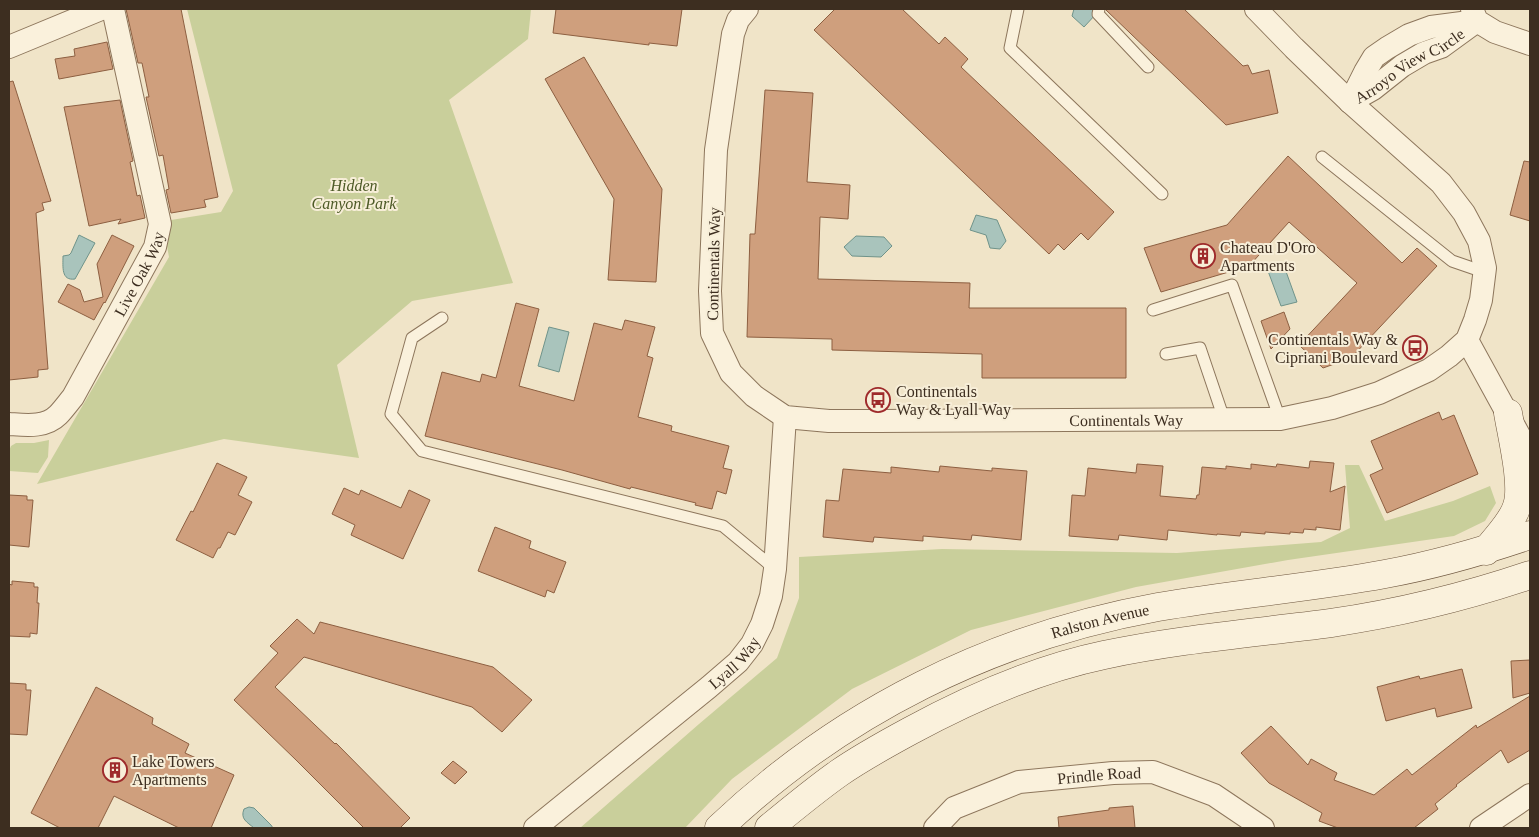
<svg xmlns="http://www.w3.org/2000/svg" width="1539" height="837" font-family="'Times New Roman',serif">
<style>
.green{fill:#c9cf9b}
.water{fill:#a9c4bc;stroke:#6f938a}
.building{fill:#cf9f7d;stroke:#8d5f41}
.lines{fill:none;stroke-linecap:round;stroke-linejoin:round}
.service-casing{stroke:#8d765c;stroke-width:13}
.minor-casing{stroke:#8d765c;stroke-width:24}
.secondary-casing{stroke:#6f573f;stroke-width:29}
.service{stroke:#faf1dc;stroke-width:11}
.minor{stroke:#faf1dc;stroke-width:22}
.secondary{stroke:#faf1dc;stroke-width:28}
.labels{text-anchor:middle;stroke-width:4;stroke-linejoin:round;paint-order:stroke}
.street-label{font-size:16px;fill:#3d2e20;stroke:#f7eed8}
.park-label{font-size:16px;font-style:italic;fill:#4d5a26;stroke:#f7eed8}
.poi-label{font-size:16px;fill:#3d2e20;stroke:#f7eed8;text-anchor:start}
</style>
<rect width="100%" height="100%" fill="#f0e4c8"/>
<g class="green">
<path d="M187,9h344l-3,30 -79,61 64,183 -101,18 -75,64 22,93 -135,-19 -187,45 132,-227 -2,-11 4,-26 50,-8 12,-21z"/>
<path d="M49,440l-1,17 -10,16 -29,-2v-20l2,-5 5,-3h18z"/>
<path d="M1345,465h14l26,56 68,-20 37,-15 6,17 -11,18 -31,15 -166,24 -152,27 -165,43 -119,59 -120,90 -47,49h-105l119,-104 78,-66 22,-60v-41l143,-8 235,4 144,-11 29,-14z"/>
</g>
<g class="water">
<path d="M1074,9h17l5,5 -12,13 -12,-11z"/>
<path d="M976,215l21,5 9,21 -6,8 -10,-1 -4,-13 -16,-5z"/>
<path d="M79,235l16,8 -20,36c-14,2 -12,-12 -12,-23l6,-1 2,-2z"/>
<path d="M856,236l28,1 8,9 -11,11 -29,-1 -8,-9z"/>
<path d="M1284,266l13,36 -16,4 -13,-35z"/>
<path d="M549,327l20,5 -10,40 -21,-6z"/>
<path d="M249,807l5,1 17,17 2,3h-19c-7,-6 -14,-9 -10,-19z"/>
</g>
<g class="building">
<path d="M126,9h55l37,188 -14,3 2,7 -35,6 -5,-23 3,-1 -6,-34 -4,1 -13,-59h3l-7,-34h-4z"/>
<path d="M556,9h126l-5,37 -28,-3v2l-96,-12z"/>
<path d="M835,9h67l37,35 6,-7 23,22 -7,8 153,145 -26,28 -7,-7 -17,17 -6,-6 -9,10 -235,-224z"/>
<path d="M1106,9h78l59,57 5,-1 4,9 17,-4 9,43 -52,12 -120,-115z"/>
<path d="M107,42l6,27 -54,10 -4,-20 20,-3 -1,-7z"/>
<path d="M584,57l78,132 -6,93 -48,-2 6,-81 -69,-120z"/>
<path d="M13,81l38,120 -9,2 2,7 -8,3 12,156 -10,1v7l-29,3v-298z"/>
<path d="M765,90l48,3 -6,89 43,3 -2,34 -28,-2 -2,62 152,4 -1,25h157v70h-144v-24l-150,-4v-11l-85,-2 3,-103h5z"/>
<path d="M120,100l13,61 -3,1 7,34 3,-1 5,23 -27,6 3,-5 -32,7 -25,-119z"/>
<path d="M1288,156l114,107 15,-15 20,18 -86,92 -28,10 -24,-23 58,-62 -68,-61 -40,44 -88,26 -17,-44 83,-23z"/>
<path d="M1524,161l6,1v59l-20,-6z"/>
<path d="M112,235l22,11 -29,57 -1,-1 -10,18 -36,-18 10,-18 12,6 4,12 19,-5 -6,-33z"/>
<path d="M516,303l23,6 -20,77 55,15 20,-78 28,7 3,-10 30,7 -8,29 6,2 -15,59 34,9 -1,5 58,15 -6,22 9,2 -6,24 -9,-3 -5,18 -17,-4 1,-2 -65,-16 -1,2 -68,-19 -137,-34 17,-64 38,10 2,-8 14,4z"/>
<path d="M1284,312l6,17 -19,20 -10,-28z"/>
<path d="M1439,412l3,8 12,-5 24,59 -91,39 -17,-38 13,-6 -12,-28z"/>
<path d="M1310,461l24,2 -4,29 15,-6 -5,44 -24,-3v3l-12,-1 -1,4 -13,-1v2l-25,-2v2l-24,-2 -1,4 -23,-2v1l-49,-5 -1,10 -48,-5 -1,5 -49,-4 3,-41 13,1 3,-28 48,5 1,-9 26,2 -3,30 36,3 1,-4h2l3,-28 24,2v-3l25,3v-5l25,3 1,-3 32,4z"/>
<path d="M217,463l30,14 -9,18 14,7 -17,33 -7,-3 -8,16h-2l-5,10 -37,-18 15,-29 2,1z"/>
<path d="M940,466l52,5v-3l35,3 -6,69 -49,-5 -1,5 -48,-4v5l-49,-4 -1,5 -50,-5 3,-37 13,1 4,-32 48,4v-6l48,5z"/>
<path d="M344,488l15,7 2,-5 40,18 8,-18 21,10 -27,59 -52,-24 4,-10 -23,-11z"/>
<path d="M9,495l18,1v4h6l-4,47 -20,-2z"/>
<path d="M495,527l36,14 -2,7 37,14 -12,31 -7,-3 -2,7 -67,-26z"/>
<path d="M12,581l22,2v4h4l-1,16h2l-2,31 -7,-1v4l-21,-1v-52l3,1z"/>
<path d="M297,619l17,15 6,-12 173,45 39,33 -30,32 -30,-25 -168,-50 -29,30 60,57 1,-1 74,75 -10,10h-36l-68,-68 -62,-60 44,-47 -8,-7z"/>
<path d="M1530,660v33l-17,5 -2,-37z"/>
<path d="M1462,669l10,39 -35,9 -2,-9 -49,13 -9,-34 42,-11 1,3z"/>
<path d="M9,683l17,1v6h5l-4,45 -18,-1z"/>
<path d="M96,687l57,31 -1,6 37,20 -4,9 49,22 -23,53h-32l-65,-32 -16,32h-38l-29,-15z"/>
<path d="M1530,696v54l-22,13 -7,-13 -45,35 1,1 -22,18 3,5 -24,19h-76l-19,-7 3,-8 -53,-30 -28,-30 30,-27 37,39 3,-6 26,14 -3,7 40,15 33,-26 5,6 64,-50 1,3z"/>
<path d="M453,761l14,11 -12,12 -14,-11z"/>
<path d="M1133,806l2,22h-76l-1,-11 51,-7v-2z"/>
</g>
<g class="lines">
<defs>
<g id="service">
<path d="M1018,9l-8,39 152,146"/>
<path d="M1099,9l-1,5 50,53"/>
<path d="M1322,157l130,104 32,11"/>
<path d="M1153,310l79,-25 48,134"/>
<path d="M442,318l-30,20 -21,76 31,37 301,75 52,43"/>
<path d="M1166,354l34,-6 24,71"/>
</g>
<g id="minor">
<path id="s1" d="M747,9l-9,11 -5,14 -17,116 -6,141 2,42 19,40 23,23 31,21 44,4h48l403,-2 52,-11 47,-15 50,-23 20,-14 18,-16 8,-20 6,-20 4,-32 -6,-27 -15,-28 -23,-30 -91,-81 -56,-54 -38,-39"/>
<path d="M1472,9l5,12 18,11 35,12"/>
<path d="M9,47l92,-38"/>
<path d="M1350,102l15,-30 9,-15 13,-9 22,-13 22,-8 46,-6"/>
<path id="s2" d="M1350,102l23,-13 29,-23 22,-13 17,-6 33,-24"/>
<path d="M1467,340l63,115"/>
<path id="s3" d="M9,424c16,1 36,4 49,-9 5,-5 10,-12 15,-18l82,-150 5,-23 -47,-215"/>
<path id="s4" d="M535,828l174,-141 29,-25 14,-18 10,-20 9,-28 4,-27 10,-152"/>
<path id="s5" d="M935,828l19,-20 65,-26 94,-9 40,-1 61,23 49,33"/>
<path d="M1481,828l49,-33"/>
</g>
<g id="secondary">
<path d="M1486,551c10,-14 26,-28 31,-45 7,-21 -5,-69 -9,-93"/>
<path id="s6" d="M719,828c122,-116 273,-191 439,-221 75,-13 152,-19 227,-33 50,-9 98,-23 145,-39"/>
<path d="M769,828c23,-19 46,-38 70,-55 23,-16 47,-29 71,-42 61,-33 127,-62 194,-76 75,-16 151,-22 227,-32 68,-10 134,-26 199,-48"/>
</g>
</defs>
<use href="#service" class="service-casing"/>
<use href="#minor" class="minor-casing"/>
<use href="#secondary" class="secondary-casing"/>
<use href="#service" class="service"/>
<use href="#minor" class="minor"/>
<use href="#secondary" class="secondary"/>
</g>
<defs>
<symbol id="building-ring" viewBox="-11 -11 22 22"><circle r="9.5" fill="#f7eed8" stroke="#9e2a2b" stroke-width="1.5"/><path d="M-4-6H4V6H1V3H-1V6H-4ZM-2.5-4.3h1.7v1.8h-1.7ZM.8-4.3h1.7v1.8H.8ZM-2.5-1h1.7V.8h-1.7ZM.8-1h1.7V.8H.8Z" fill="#9e2a2b"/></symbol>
<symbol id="bus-ring" viewBox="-11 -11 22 22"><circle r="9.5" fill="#f7eed8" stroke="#9e2a2b" stroke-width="1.5"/><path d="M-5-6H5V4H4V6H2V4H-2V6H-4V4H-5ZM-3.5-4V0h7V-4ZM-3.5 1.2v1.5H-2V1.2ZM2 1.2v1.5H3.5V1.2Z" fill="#9e2a2b"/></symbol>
</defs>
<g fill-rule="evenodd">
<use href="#building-ring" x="1189" y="242" width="28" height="28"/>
<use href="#bus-ring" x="1401" y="334" width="28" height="28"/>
<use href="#bus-ring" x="864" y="386" width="28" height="28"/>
<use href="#building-ring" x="101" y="756" width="28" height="28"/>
</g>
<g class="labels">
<g class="street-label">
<text dy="6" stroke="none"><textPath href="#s2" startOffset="70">Arroyo View Circle</textPath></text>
<text transform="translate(713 264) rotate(-89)" y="6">Continentals Way</text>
<text dy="6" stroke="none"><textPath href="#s3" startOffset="215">Live Oak Way</textPath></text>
<text dy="6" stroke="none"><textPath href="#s1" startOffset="785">Continentals Way</textPath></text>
<text dy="6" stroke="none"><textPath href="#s6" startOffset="439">Ralston Avenue</textPath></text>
<text dy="6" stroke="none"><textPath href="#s4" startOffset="259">Lyall Way</textPath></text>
<text dy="6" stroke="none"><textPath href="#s5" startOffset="178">Prindle Road</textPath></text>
</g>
<g class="park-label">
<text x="354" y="191">Hidden<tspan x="354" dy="18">Canyon Park</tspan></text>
</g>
<g class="poi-label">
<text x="1220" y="253">Chateau D'Oro<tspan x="1220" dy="18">Apartments</tspan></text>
<text x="1398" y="345" text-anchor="end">Continentals Way &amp;<tspan x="1398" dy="18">Cipriani Boulevard</tspan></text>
<text x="896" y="397">Continentals<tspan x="896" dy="18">Way &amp; Lyall Way</tspan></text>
<text x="132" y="767">Lake Towers<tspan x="132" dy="18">Apartments</tspan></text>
</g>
</g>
<rect width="1539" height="837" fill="none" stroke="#3d2e20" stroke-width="20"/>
</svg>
